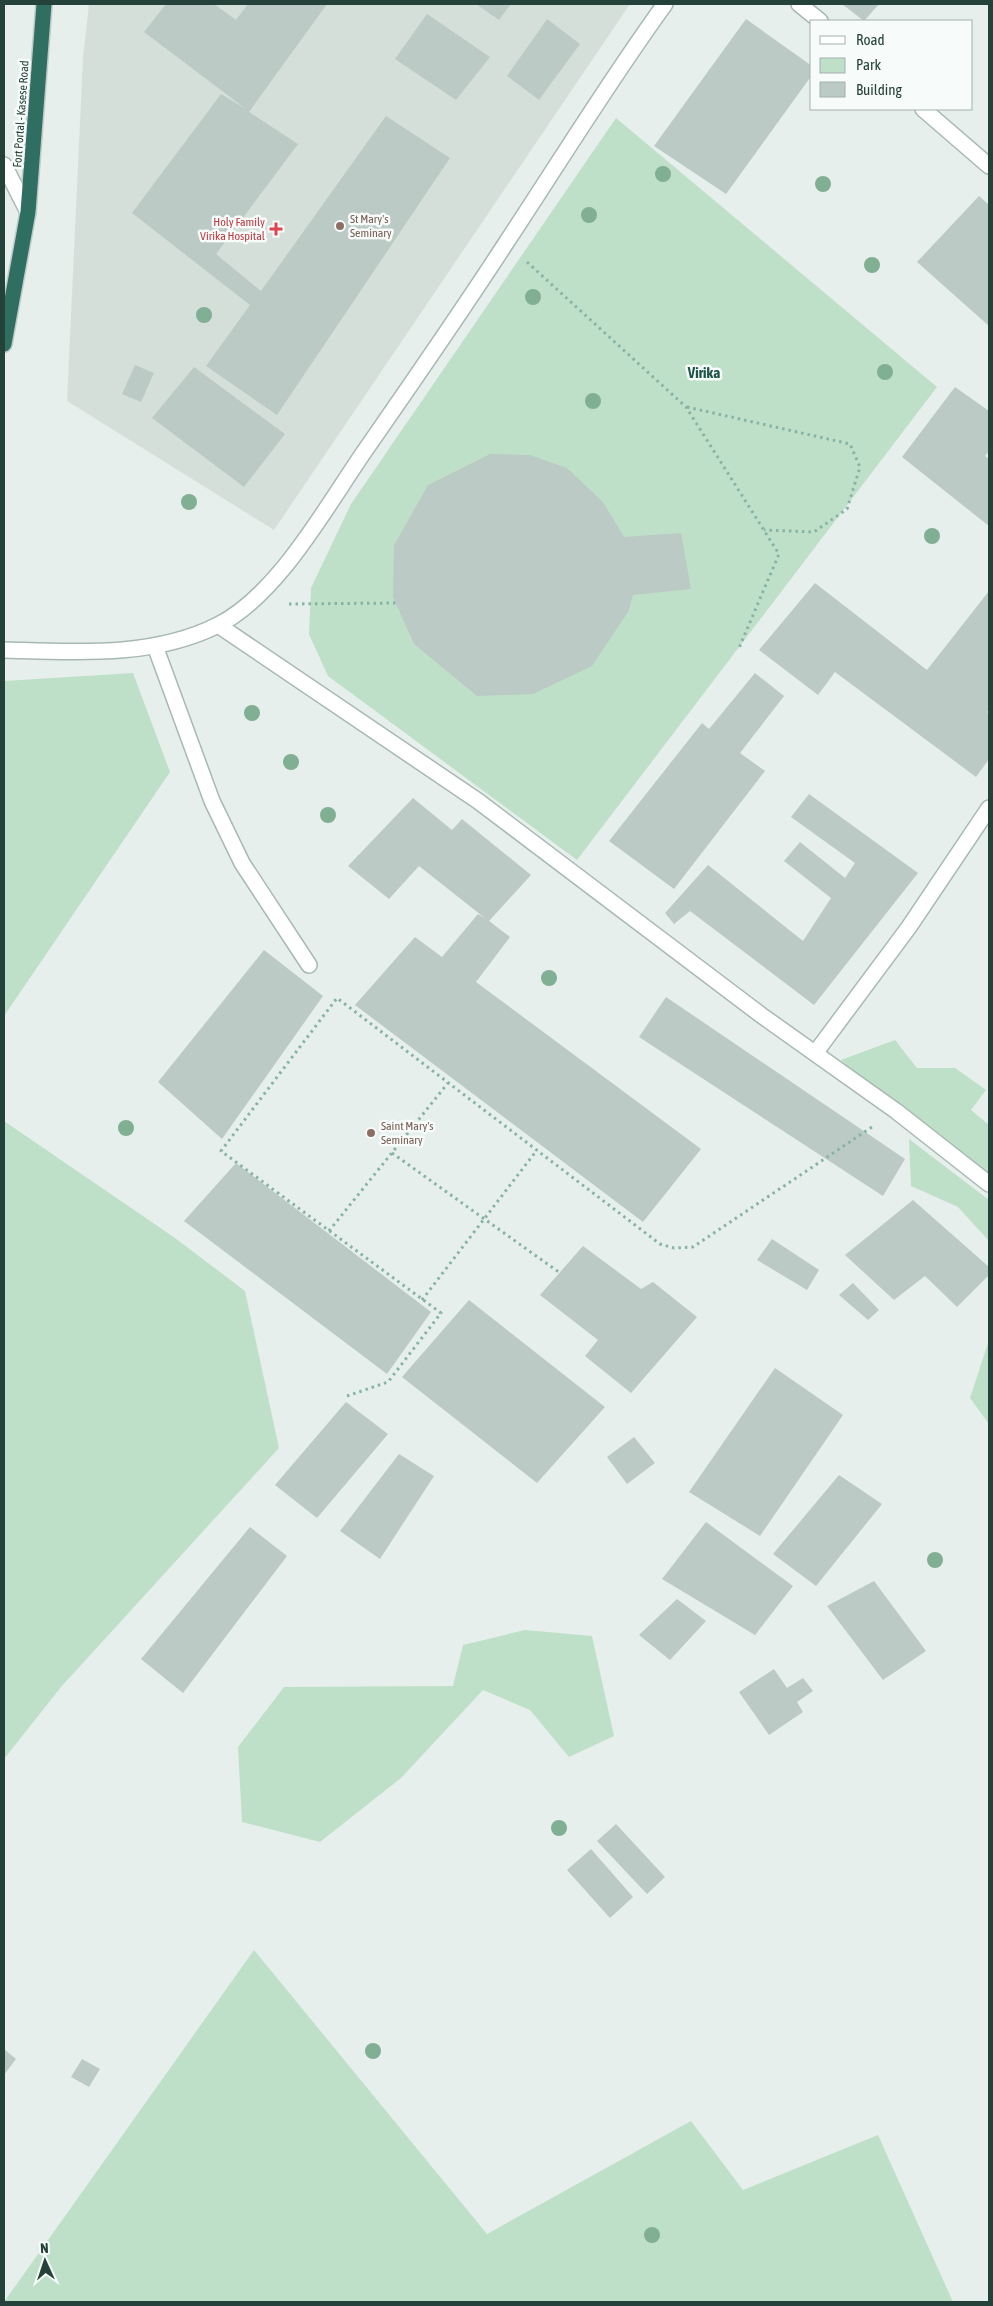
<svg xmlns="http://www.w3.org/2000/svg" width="993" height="2306" font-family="'Asap Condensed',sans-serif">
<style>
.built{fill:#d4dfda}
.green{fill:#bfe0c8}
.building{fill:#bbcac4}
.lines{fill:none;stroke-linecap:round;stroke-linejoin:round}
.minor-casing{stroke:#a8b8b2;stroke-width:18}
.highway-casing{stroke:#c2cac8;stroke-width:18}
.path{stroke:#86b3a5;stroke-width:3;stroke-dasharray:2.5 4;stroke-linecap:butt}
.minor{stroke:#fff;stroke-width:15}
.highway{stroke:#2f6f62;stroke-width:15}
.tree{fill:#80af93}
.education-dot{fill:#8d6e63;stroke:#f7fbf9;stroke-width:2}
.health-dot{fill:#e0444e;stroke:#f7fbf9;stroke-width:2}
.labels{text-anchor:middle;stroke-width:5;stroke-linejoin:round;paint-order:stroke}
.street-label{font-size:12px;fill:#24423a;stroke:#f7fbf9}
.education-label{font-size:12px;fill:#785e54;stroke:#f7fbf9;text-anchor:start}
.health-label{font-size:12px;fill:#be3a42;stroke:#f7fbf9;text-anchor:end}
.quarter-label{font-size:15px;font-weight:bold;fill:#1f5548;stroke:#f7fbf9}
</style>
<rect width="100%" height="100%" fill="#e6efeb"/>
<path class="built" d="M89,4h541l-356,526 -207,-129 16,-343z"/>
<g class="green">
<path d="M616,118l321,269 -360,473 -249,-184 -19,-42 2,-46 40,-84z"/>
<path d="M133,673l37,99 -166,244v-335z"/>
<path d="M895,1040l22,28h38l31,22 -15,20 18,15v52l-93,-66 -55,-51z"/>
<path d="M4,1121l171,117 70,53 34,157 -218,239 -57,72z"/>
<path d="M909,1139l80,61v41l-31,-34 -47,-21z"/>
<path d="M989,1340v84l-19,-26z"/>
<path d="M525,1630l67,6 22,100 -45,21 -39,-47 -47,-20 -82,88 -81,64 -78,-20 -4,-75 46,-60 169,-1 10,-41z"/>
<path d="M254,1950l233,284 204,-113 52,69 135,-55 75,167h-949z"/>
</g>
<g class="building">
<path d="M166,4h48l22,16 12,-16h79l-78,108 49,32 -82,110 45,37 125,-175 64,42 -173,257 -71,-49 44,-61 -118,-92 89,-119 25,15 -102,-77z"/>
<path d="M476,4h35l-12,16z"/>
<path d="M842,4h37l-15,17z"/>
<path d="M427,14l63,43 -34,43 -61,-41z"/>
<path d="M547,19l33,25 -41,56 -32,-24z"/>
<path d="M746,19l66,47v9l-86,119 -72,-48z"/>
<path d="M979,196l10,9v121l-72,-64z"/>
<path d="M135,365l19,8 -13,29 -19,-8z"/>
<path d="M194,367l91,67 -41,53 -92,-69z"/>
<path d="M955,387l34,24v40l-4,5 4,3v67l-87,-69z"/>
<path d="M490,454l40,1 37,13 36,34 21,35 57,-4 10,56 -58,6 -5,17 -36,54 -59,28 -56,2 -63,-52 -21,-47 1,-52 34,-60z"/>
<path d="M815,583l112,87 62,-79v118l-2,3 2,2v45l-13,18 -141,-105 -17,23 -59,-45z"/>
<path d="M755,673l29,23 -44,57 25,18 -91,118 -65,-48 93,-118 7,6z"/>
<path d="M809,794l109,79 -104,132 -124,-94 -16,13 -9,-11 43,-48 95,76 28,-43 -47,-37 16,-19 45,36 10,-15 -64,-46z"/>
<path d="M413,798l39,32 10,-11 69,56 -42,46 21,16 -34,45 225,167 -58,73 -288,-217 60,-68 27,20 36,-43 8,5 -67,-53 -30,33 -41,-33z"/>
<path d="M264,950l59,46 -101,143 -64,-57z"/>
<path d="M666,997l239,162 -22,37 -244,-159z"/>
<path d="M236,1163l195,149 -44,62 -203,-153z"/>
<path d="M913,1200l76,67v8l-32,32 -32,-31 -31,24 -49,-45z"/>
<path d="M772,1239l47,31 -12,20 -50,-30z"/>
<path d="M583,1246l58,43 12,-7 44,35 -66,76 -46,-37 13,-16 -58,-45z"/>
<path d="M853,1283l26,27 -11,10 -29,-25z"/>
<path d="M469,1300l136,107 -68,76 -135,-106z"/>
<path d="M775,1368l68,47 -83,121 -71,-44z"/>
<path d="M346,1402l42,32 -71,84 -42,-33z"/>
<path d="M634,1437l21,26 -28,21 -20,-27z"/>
<path d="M399,1454l35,22 -54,83 -40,-28z"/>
<path d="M839,1475l43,29 -66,82 -43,-32z"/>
<path d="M706,1522l87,64 -38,49 -93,-56z"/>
<path d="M250,1527l37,29 -104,137 -42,-34z"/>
<path d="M874,1581l52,70 -43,29 -56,-74z"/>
<path d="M677,1599l29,22 -36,39 -31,-25z"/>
<path d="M774,1669l13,19 16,-10 10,13 -16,11 6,10 -34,23 -30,-43z"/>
<path d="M616,1824l49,53 -18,17 -50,-53z"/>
<path d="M591,1849l42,48 -23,21 -43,-48z"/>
<path d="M4,2049l12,10 -12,16z"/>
<path d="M82,2059l18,10 -11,18 -18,-10z"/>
</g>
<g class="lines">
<defs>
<g id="minor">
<path d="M799,4l21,17"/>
<path d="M923,109l66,57"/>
<path d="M4,165l24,47"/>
<path d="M218,625l260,176 283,214 135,96 93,73"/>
<path d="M155,646l57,155 30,62 67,102"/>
<path d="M4,650c71,2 149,8 214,-25 60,-30 108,-118 146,-173 48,-69 96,-138 142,-209 53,-80 103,-162 159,-239"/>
<path d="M816,1052l93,-125 80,-119"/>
</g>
<path id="highway" d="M4,344l24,-132 16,-208"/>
</defs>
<use href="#minor" class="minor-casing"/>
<use href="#highway" class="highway-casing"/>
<g class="path">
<path d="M527,262l159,145 93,147 -40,94"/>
<path d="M687,407l163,37 10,23 -13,42 -33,23 -50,-2"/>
<path d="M289,604l107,-1"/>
<path d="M392,1153l168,120"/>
<path d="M329,1231l119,-148"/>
<path d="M422,1300l115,-150"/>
<path d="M347,1396l41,-14 53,-69 -220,-162 116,-153 323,246 14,4 19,-1 179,-120"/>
</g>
<use href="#minor" class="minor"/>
<use href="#highway" class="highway"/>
</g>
<g class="tree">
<circle cx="663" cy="174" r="8"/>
<circle cx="823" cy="184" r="8"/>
<circle cx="589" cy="215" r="8"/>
<circle cx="872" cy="265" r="8"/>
<circle cx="533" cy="297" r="8"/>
<circle cx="204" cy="315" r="8"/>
<circle cx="885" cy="372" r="8"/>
<circle cx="593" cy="401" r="8"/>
<circle cx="189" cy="502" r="8"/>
<circle cx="932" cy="536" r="8"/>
<circle cx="252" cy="713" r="8"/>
<circle cx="291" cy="762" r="8"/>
<circle cx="328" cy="815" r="8"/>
<circle cx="549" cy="978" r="8"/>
<circle cx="126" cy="1128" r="8"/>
<circle cx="935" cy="1560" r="8"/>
<circle cx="559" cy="1828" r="8"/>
<circle cx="373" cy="2051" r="8"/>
<circle cx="652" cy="2235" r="8"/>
</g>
<g class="education-dot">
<circle cx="340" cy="226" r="5"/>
<circle cx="371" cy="1133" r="5"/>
</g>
<path class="health-dot" d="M273.5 221.5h5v5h5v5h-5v5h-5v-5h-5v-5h5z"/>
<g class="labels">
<g class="street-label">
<text transform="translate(21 114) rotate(-86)" y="4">Fort Portal - Kasese Road</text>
</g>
<g class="education-label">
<text x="350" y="223">St Mary's<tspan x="350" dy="14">Seminary</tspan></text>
<text x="381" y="1130">Saint Mary's<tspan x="381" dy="14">Seminary</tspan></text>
</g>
<g class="health-label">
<text x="265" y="226">Holy Family<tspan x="265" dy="14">Virika Hospital</tspan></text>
</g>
<g class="quarter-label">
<text x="704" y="378">Virika</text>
</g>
</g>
<rect width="993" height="2306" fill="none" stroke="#24423a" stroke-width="10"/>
<rect x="810" y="20" width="162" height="90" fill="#f7fbf9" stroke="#a3b1ad"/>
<rect x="820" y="36" width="25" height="8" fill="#ffffff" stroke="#a3b1ad"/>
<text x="856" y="45" font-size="15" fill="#24423a">Road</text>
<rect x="820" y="58" width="25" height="15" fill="#bfe0c8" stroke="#a3b1ad"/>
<text x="856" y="70" font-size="15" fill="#24423a">Park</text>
<rect x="820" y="82" width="25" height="15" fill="#bbcac4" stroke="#a3b1ad"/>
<text x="856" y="95" font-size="15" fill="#24423a">Building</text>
<g transform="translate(45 2261) rotate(357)" stroke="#f7fbf9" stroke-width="4" paint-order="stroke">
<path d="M0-4L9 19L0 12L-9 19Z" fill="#24423a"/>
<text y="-8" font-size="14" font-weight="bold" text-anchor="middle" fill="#24423a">N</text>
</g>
</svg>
